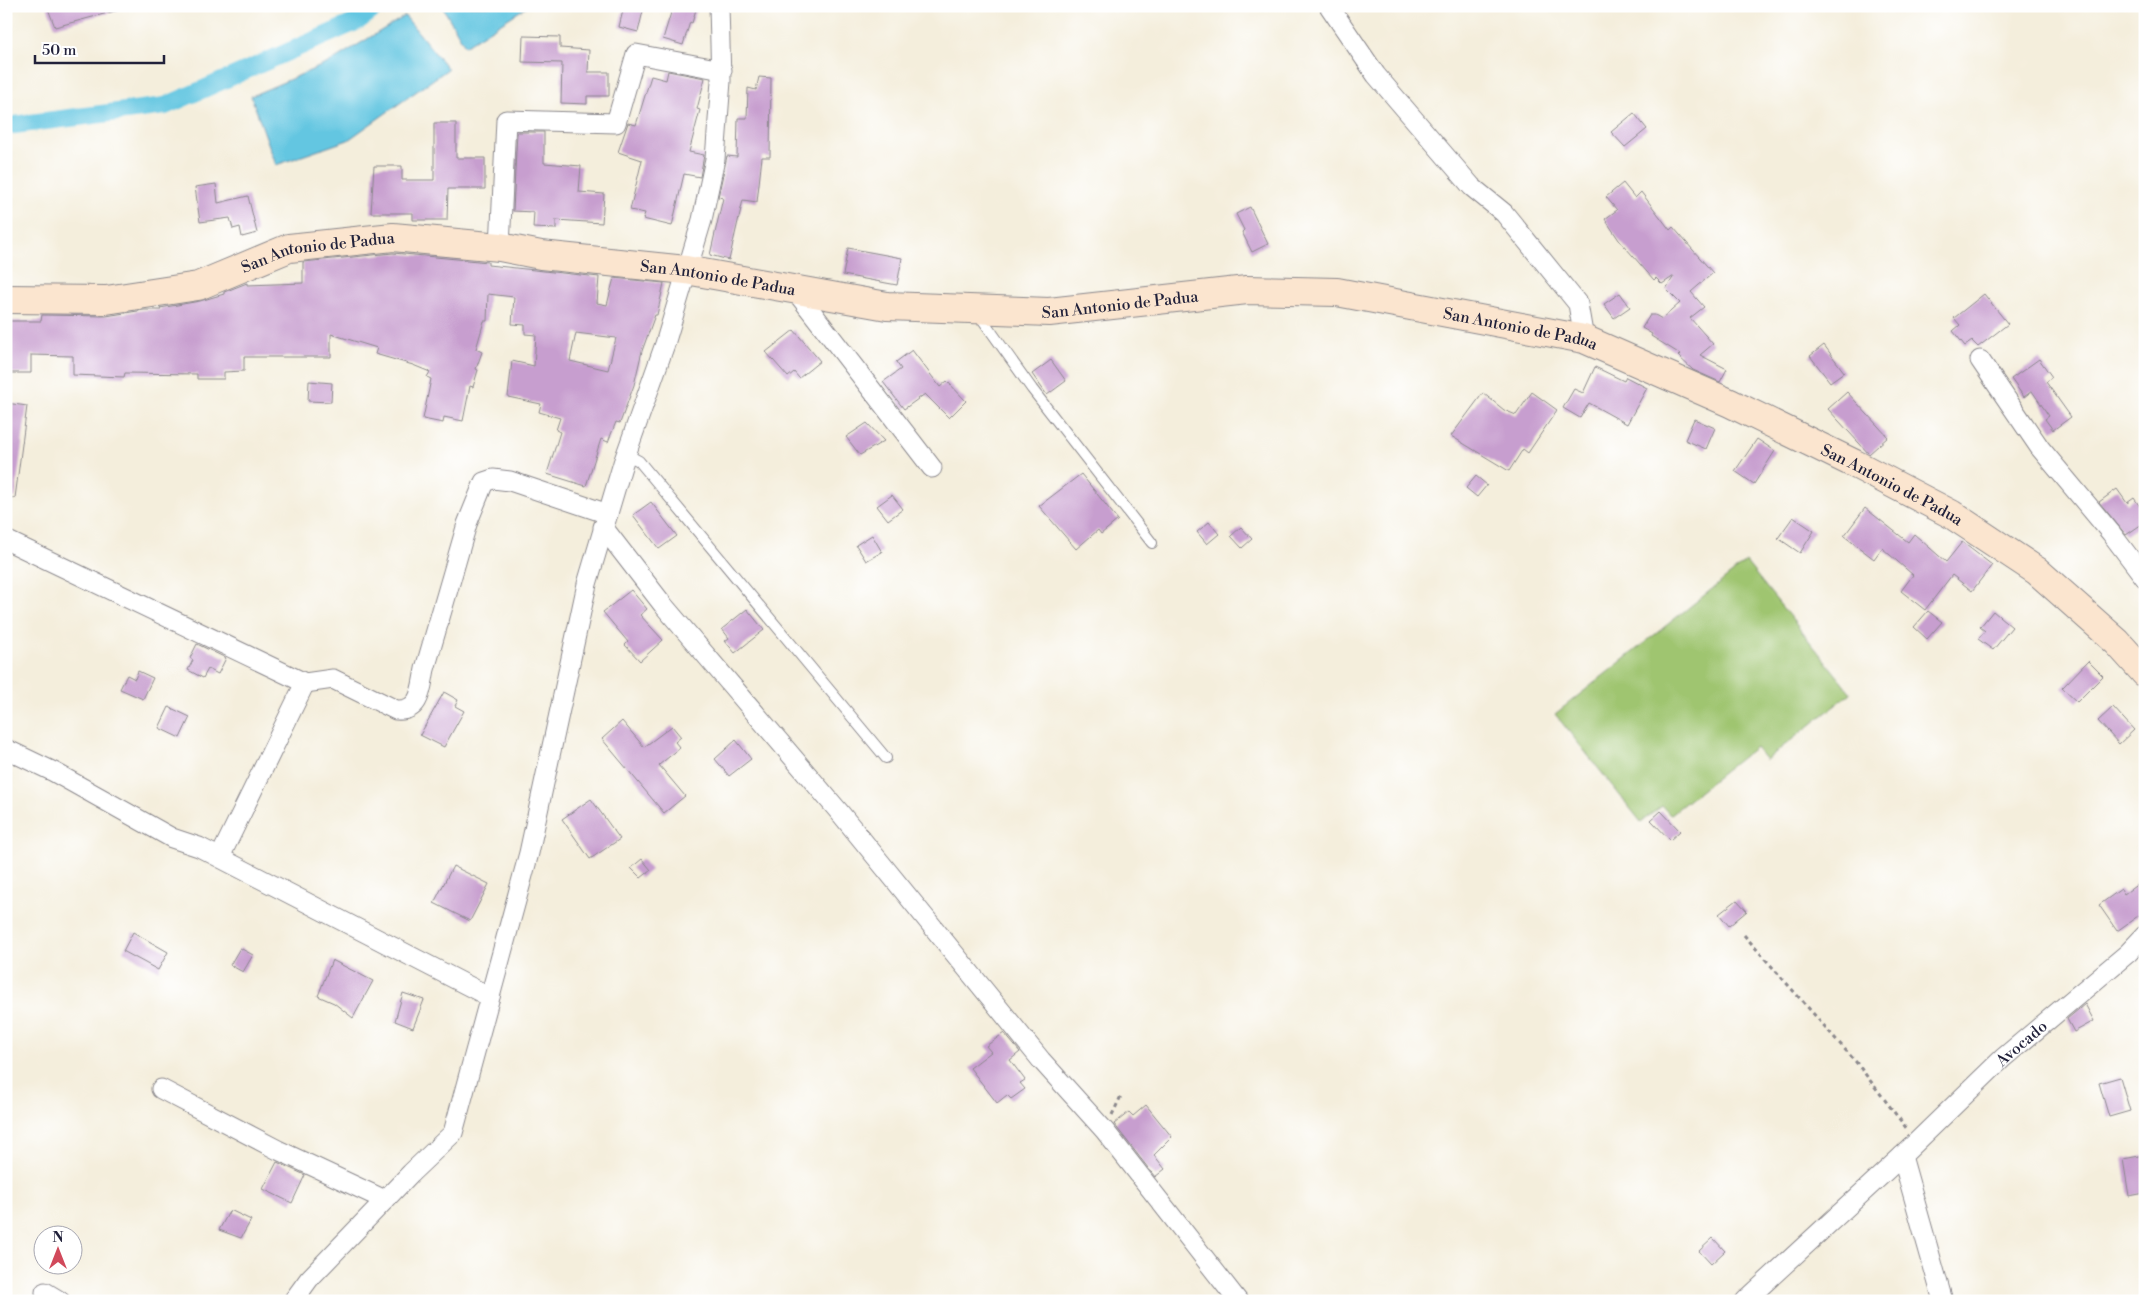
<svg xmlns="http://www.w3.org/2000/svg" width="2151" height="1307" font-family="'Libre Bodoni',serif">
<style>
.green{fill:#9fc570;stroke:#607456}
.water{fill:#63c6e1;stroke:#42748e}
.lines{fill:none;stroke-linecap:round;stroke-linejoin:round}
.canal{stroke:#63c6e1;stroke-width:18}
.building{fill:#c79ecf;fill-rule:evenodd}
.lane-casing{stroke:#8b888c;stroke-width:12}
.street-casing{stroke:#8b888c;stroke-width:21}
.secondary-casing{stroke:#8b888c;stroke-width:30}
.path{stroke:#8b888c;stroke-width:3;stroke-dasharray:4 4;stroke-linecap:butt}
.lane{stroke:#fff;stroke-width:10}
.street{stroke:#fff;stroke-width:19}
.secondary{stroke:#fbe5cf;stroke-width:28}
.labels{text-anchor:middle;stroke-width:4.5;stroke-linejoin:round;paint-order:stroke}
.street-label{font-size:16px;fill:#22223b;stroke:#fff}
</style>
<rect width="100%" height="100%" fill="#fff"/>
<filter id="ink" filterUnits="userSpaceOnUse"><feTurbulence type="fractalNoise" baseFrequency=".02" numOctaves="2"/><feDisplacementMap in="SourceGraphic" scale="10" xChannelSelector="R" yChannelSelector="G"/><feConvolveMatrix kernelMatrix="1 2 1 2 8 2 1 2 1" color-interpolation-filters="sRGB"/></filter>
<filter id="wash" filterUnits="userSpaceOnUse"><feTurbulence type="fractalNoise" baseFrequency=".0096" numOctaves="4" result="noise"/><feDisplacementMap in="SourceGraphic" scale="20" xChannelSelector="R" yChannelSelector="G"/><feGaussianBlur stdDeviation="1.12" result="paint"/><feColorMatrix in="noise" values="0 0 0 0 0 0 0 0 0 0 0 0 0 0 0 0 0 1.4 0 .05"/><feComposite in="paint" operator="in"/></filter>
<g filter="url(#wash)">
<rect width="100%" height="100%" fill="#f4eedc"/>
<path class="green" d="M1746,562l105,131 -85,67 -11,-13 -85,68 -8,-9 -21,16 -86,-108z"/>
<g class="water">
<path d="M442,6h86l-63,40z"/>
<path d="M405,16l43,53 -100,71 -72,25 -25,-69 77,-33z"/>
</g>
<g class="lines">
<path class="canal" d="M6,126l159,-20 193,-85 20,-15"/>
</g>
<g id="blocks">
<g class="building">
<path d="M47,6h71l1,4 -64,17z"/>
<path d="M624,6l19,5 -5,21 -19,-5z"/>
<path d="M673,6h24l-5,17 -2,-1 -7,23 -20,-6z"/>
<path d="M523,36l37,1v11l29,2 -1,22h21v24h-22v8l-26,-1 1,-40 -40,-1z"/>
<path d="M668,71l37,7 -8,31 3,1 -11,42 15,3 -4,22 -16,-3 -12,52 -29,-7 2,-6 -15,-3 12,-50 -24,-8 10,-29 8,2 15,-49 15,4z"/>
<path d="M759,77l12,1 -1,79h-8l-5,45 -14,-2 -14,60 -19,-5 13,-57 -5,-1 9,-41 10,1 1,-39h9l1,-30 8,2z"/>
<path d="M1634,113l13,16 -22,18 -14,-15z"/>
<path d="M434,123h22v35h29v31h-37l-1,31h-34v-7h-42l3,-47h28v14h32z"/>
<path d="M517,132h27v31l37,3 -2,26 25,2 -2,29 -46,-3v9l-23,-1 1,-16 -21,-1z"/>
<path d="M1623,183l12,15 6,-6 29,38 3,-3 40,46 -22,19 13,15 -14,11 23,26 -13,11 27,14 -7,13 -27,-12 -15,-14 2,-2 -29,-18 1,-2 -10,-6 8,-13h5l7,4 18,-16 -14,-14 8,-13 -12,8 -6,-6 -2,2 -35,-40 -14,-21 12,-9 -11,-13z"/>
<path d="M216,184l2,19 30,-7 9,37 -15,4 -2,-10 -7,2 -3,-11 -30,4 -5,-35z"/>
<path d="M1250,207l18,37 -16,8 -10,-20 2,-2 -8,-16z"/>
<path d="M848,248l54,10 -5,27 -54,-10z"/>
<path d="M393,253l95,9v3l111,12 -2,26 10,2 7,-27 50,5 -7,32h-2l-13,36 -8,34 -14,38 -4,-1 -8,20 -7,-3 -15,47 -39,-12 13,-42 -4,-2 4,-12 -21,-6 2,-8 -33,-7 4,-36 22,5 2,-31 -11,-1v-9l-13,-1 2,-27 -26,-3 -1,27h-3l-8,28 6,3 -6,17 2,1 -5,17 -3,-1 -7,35 -19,-4 -1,6 -20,-4 8,-40 -4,-2 3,-5 -17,-7 -38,-11 2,-6 -46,-14v23h-87v14l-20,1v7h-27v-5l-72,-1 -1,4 -51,-2v-19l-42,-1v18h-25v-52h35l1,-6 64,1 38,-6h17l-1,-2 40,-7 24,-7v-2l23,-9v2l56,-2v-21zM576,333l40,5 -8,32 -38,-9z"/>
<path d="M1620,293l10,14 -16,11 -10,-14z"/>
<path d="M1984,294l24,30 -30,23 -6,-6 -7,5 -12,-15 7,-6 -6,-7z"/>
<path d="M794,330l26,31 -21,17 -5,-6 -6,5 -22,-25z"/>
<path d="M1824,345l20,27 -14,10 -20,-26z"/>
<path d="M912,350l28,37 7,-6 19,20 -17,17 -24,-24 -21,15 -21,-27 18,-13 -5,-7z"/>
<path d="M2039,359l13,18 -6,5 25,35 -18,13 -8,-11 4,-3 -17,-25 -8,6 -13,-18z"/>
<path d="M1051,360l15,21 -19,14 -15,-21z"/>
<path d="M1595,367l29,14 2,-4 21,11 -20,36 -38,-21 -9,15 -17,-10 11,-19 9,4z"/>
<path d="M309,381l23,2 -1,19 -23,-1z"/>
<path d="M1532,392l25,18 -29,43 -5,-4 -14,22 -58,-35 32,-43 21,17 12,5z"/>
<path d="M1847,392l41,45 -19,17 -41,-45z"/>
<path d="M6,403l21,3 -12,92 -9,-1z"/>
<path d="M1694,419l21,9 -9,21 -21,-9z"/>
<path d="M867,423l17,18 -24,14 -14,-18z"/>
<path d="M1757,439l18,12 -21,33 -19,-13z"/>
<path d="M1081,474l37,46 -17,14 -3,-4 -22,19 -37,-43z"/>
<path d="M1476,476l11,9 -10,12 -11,-9z"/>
<path d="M2117,489l10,14 7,-5 11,16v8l-19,13 -27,-33z"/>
<path d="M892,495l11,14 -15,11 -11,-14z"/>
<path d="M651,502l26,34 -18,13 -26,-34z"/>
<path d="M1865,508l43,34 6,-8 32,28 16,-20 30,23 -20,26 -20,-16 -27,35 -24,-19 12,-16 -31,-27 -8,11 -30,-23z"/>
<path d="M1793,517l21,14 -14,22 -22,-15z"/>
<path d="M1209,522l10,12 -12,10 -10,-12z"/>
<path d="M1241,527l11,12 -10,9 -11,-12z"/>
<path d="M872,535l10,17 -16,9 -10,-16z"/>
<path d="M631,590l16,19 -7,6 23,25 -23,21 -15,-16 3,-3 -25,-30z"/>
<path d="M747,609l17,21 -29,23 -10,-12 4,-3 -7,-9z"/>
<path d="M1928,611l14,11 -15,17 -13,-12z"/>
<path d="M1993,611l19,16 -19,23 -15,-11 7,-8 -5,-4z"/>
<path d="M197,644l29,14 -8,16 -10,-5 -5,9 -15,-8 5,-10 -3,-2z"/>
<path d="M2088,661l15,15 -26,26 -15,-14z"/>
<path d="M138,671l15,7 -10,21 -23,-10 7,-14 8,4z"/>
<path d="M444,692l14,8 -3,6 9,5 -20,36 -24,-12z"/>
<path d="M169,707l21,10 -10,21 -21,-10z"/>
<path d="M2113,707l21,23 -15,14 -21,-23z"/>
<path d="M622,721l22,26 28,-21 9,11 -6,5 5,6 -21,17 26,31 -21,17 -62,-74z"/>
<path d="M736,740l15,19 -22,17 -14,-17z"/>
<path d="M591,799l29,40 -30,20 -28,-40z"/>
<path d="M1661,811l19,20 -10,9 -19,-20z"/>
<path d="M642,859l9,11 -10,8 -10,-10z"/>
<path d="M453,866l36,18 -19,37 -36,-18z"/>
<path d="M2145,879v32l-28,20 -18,-26 22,-16 3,5z"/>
<path d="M1737,900l10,11 -18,15 -10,-12z"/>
<path d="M133,932l35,20 -10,18 -35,-19z"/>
<path d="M240,948l13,7 -10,17 -13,-7z"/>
<path d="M332,960l41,21 -20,37 -19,-15 -16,-7z"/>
<path d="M403,993l21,7 -11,28 -18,-7z"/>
<path d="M2085,1004l9,17 -20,11 -7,-13z"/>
<path d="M1004,1033l16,19 -10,8 15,20 -5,3 5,6 -14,10 -4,-4 -10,8 -27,-35 21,-16 -5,-6z"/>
<path d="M2120,1077l10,34 -21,6 -10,-34z"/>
<path d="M1146,1105l26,32 -18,18 11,14 -10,8 -41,-53 15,-12 4,4z"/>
<path d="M2145,1155v38l-16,3 -6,-37z"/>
<path d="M277,1162l28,13 -13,28 -29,-14z"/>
<path d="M230,1210l21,10 -10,18 -22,-8z"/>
<path d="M1713,1238l12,13 -14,13 -12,-13z"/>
</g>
</g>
</g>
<g filter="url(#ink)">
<use href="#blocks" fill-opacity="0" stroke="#8b888c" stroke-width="1"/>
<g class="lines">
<defs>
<g id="lane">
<path d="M978,313l54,76 120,154"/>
<path d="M626,454l13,7 247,297"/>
</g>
<g id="street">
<path d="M1329,6l47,69 96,112 32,26 74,91 6,35"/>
<path d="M500,247l6,-127 110,3 20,-69 86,16"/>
<path d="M794,289l138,179"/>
<path d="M1980,360l60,88 71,85 34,45"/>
<path d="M603,527l61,79 177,208 200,246 64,71 133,170"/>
<path d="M8,541l297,142 -85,174"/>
<path d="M305,683l28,-4 63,31c25,2 25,-21 29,-41l42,-145 17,-42 9,-3 17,2 98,33"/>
<path d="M6,749l48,23 118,66 27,9 291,150"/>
<path d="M161,1089l117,61 107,50"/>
<path d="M1902,1156l41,145"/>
<path d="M45,1292l15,9"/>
<path d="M293,1301l16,-22 102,-106 42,-40 76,-280 58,-269 36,-121 42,-119 37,-124 13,-61 6,-78 -2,-75"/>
<path id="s1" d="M1745,1301l157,-145 101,-98 125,-105 17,-18"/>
</g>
<g id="secondary">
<path id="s2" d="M6,299l100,1 92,-14 91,-38 104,-11 107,10 41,8 145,15 201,36 162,6 198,-22 90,2 247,47 146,64 125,61 96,50 86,57 80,71 28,31"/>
</g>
</defs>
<use href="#lane" class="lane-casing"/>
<use href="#street" class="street-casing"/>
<use href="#secondary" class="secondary-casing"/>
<g class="path">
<path d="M1744,935l112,127 51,67"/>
<path d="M1112,1115l9,-19"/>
</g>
<use href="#lane" class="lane"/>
<use href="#street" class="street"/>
<use href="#secondary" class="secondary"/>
</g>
</g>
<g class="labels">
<g class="street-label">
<text dy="6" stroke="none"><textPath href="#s2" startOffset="319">San Antonio de Padua</textPath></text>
<text dy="6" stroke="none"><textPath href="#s2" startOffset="724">San Antonio de Padua</textPath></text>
<text dy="6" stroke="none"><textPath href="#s2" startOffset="1129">San Antonio de Padua</textPath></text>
<text dy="6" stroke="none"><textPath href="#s2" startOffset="1534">San Antonio de Padua</textPath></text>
<text dy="6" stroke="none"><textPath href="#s2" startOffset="1939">San Antonio de Padua</textPath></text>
<text dy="6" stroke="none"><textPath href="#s1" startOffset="378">Avocado</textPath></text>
</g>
</g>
<rect width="2151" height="1307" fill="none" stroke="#fff" stroke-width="25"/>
<g transform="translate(58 1250)"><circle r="24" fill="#ffffff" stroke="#a7a7b1"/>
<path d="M0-4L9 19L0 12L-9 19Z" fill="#d1495b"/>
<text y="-8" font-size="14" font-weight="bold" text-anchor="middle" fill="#22223b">N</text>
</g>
<path d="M35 55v8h129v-8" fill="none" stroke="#22223b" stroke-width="2.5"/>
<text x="42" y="55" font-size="15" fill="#22223b" stroke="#ffffff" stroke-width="4" paint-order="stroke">50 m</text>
</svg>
